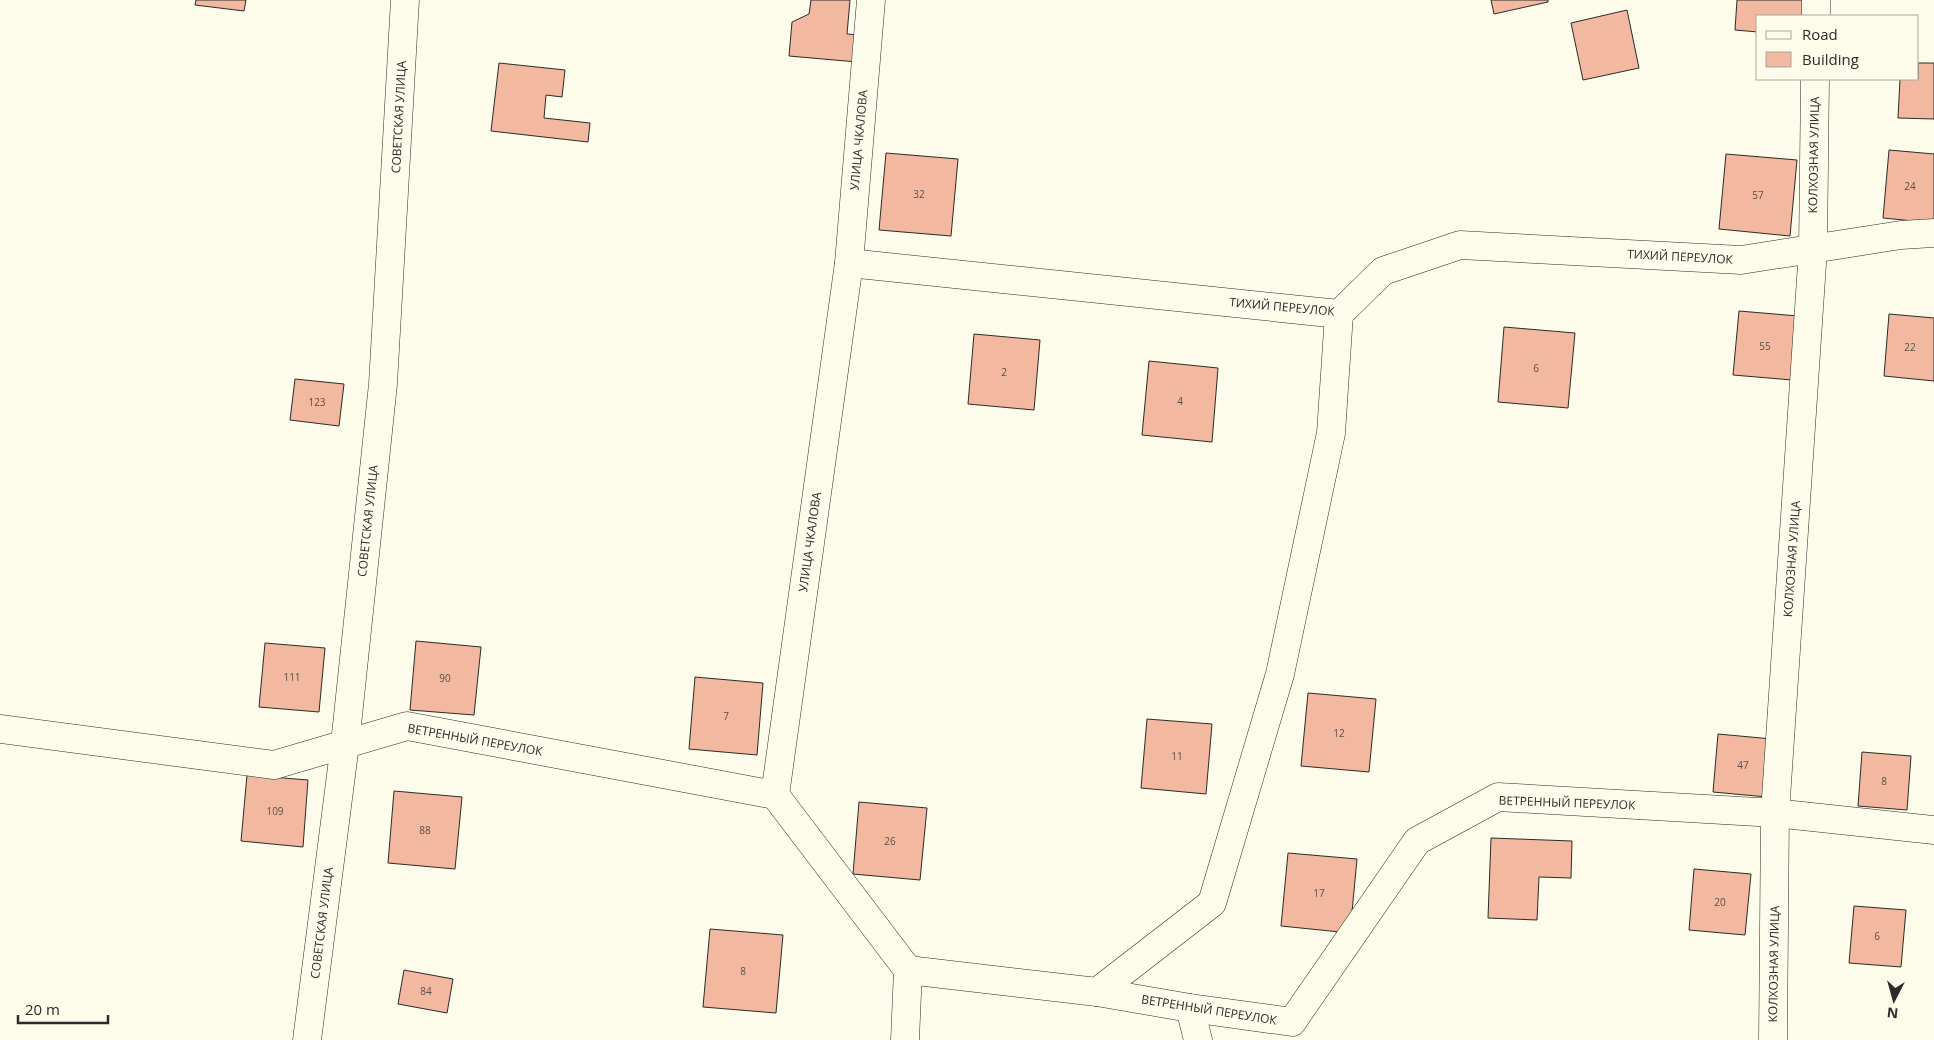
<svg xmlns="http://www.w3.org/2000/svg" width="1934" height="1040" font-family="'Open Sans',sans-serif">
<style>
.building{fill:#f2b8a0;stroke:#2b2b2b}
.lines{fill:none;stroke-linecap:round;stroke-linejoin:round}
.street-casing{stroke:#2b2b2b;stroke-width:29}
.primary-casing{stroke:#2b2b2b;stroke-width:29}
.street{stroke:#fdfbea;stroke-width:28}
.primary{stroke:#fdfbea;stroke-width:28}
.labels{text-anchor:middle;stroke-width:4;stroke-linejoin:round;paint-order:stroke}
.number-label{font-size:10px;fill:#5d4e48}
.street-label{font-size:12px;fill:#2b2b2b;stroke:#fdfbea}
</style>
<rect width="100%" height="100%" fill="#fdfbea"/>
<g class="building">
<path d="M196,0h50l-2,11 -49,-6z"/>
<path d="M811,0h39l-3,34 12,1 -2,27 -68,-6 3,-34 17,-8z"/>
<path d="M1491,0h57v2l-54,12z"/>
<path d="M1737,0h69l-2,16h-46v16l-23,-2z"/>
<path d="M1627,10l12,58 -56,12 -12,-57z"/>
<path d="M499,63l66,7 -3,27 -16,-2 -2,23 46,5 -2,19 -97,-11z"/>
<path d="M1918,63h16v56l-36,-1 2,-39h18z"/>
<path d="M1889,150l45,4v69l-51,-5z"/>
<path d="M886,153l72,6 -7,77 -72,-6z"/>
<path d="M1726,154l71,6 -7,76 -71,-7z"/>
<path d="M1739,311l59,5 -6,64 -59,-5z"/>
<path d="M1889,314l45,4v63l-50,-5z"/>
<path d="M1504,327l71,6 -7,75 -70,-6z"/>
<path d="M974,334l66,6 -6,70 -66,-6z"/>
<path d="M1149,361l69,7 -6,74 -70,-7z"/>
<path d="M295,379l49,5 -5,42 -49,-6z"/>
<path d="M416,641l65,6 -7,68 -64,-5z"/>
<path d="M265,643l60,5 -6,64 -60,-5z"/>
<path d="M695,677l68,6 -6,72 -68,-6z"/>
<path d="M1308,693l68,6 -7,73 -68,-6z"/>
<path d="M1147,719l65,5 -6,70 -65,-6z"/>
<path d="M1718,734l54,5 -5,58 -54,-5z"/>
<path d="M1862,752l49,4 -4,54 -49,-4z"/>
<path d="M247,775l61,5 -5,67 -62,-6z"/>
<path d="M394,791l68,6 -7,72 -67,-6z"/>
<path d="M859,802l68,6 -7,72 -67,-6z"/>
<path d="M1491,838l81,3 -1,37 -32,-1 -2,43 -49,-2z"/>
<path d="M1288,853l69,6 -7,74 -69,-7z"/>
<path d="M1694,869l57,5 -6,61 -56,-5z"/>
<path d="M1854,906l52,4 -5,57 -52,-4z"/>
<path d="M710,929l73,6 -7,78 -73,-6z"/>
<path d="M404,970l49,9 -6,34 -49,-9z"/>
</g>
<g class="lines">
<defs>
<g id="street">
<path d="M871,0l-22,263 -74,532 133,175 -3,70"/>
<path d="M1816,16v-16"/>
<path d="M849,263l490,51 44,-43 77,-26 281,15 160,-25 33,-2"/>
<path d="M0,729l274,36 133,-39 368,69"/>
<path d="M908,970l189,22 93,16 102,14 125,-181 81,-44 277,16 159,17"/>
<path d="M1097,992l115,-89 68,-229 51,-241 8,-119"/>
<path d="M1190,1008l8,32"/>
<path d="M1773,1040l2,-227 38,-564 2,-170"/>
</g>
<path id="primary" d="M307,1040l38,-296 38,-360 22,-384"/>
</defs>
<use href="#street" class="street-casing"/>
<use href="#primary" class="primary-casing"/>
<use href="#street" class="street"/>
<use href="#primary" class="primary"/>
</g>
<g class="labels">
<g class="number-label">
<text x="1910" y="190">24</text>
<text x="919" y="198">32</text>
<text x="1758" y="199">57</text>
<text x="1765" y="350">55</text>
<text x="1910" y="351">22</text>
<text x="1536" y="372">6</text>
<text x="1004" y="376">2</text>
<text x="1180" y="405">4</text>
<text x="317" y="406">123</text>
<text x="292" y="681">111</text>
<text x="445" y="682">90</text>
<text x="726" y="720">7</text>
<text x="1339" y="737">12</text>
<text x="1177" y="760">11</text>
<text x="1743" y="769">47</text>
<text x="1884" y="785">8</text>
<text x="275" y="815">109</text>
<text x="425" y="834">88</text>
<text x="890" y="845">26</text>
<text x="1319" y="897">17</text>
<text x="1720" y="906">20</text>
<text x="1877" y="940">6</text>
<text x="743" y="975">8</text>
<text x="426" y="995">84</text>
</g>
<g class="street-label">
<text transform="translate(399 117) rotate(-87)" y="4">СОВЕТСКАЯ УЛИЦА</text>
<text transform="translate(859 140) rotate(-85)" y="4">УЛИЦА ЧКАЛОВА</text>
<text transform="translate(1814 155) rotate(-89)" y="4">КОЛХОЗНАЯ УЛИЦА</text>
<text transform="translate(1680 257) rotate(3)" y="4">ТИХИЙ ПЕРЕУЛОК</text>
<text transform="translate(1282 307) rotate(5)" y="4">ТИХИЙ ПЕРЕУЛОК</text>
<text transform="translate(368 521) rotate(-84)" y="4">СОВЕТСКАЯ УЛИЦА</text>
<text transform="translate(810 542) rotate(-82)" y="4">УЛИЦА ЧКАЛОВА</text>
<text transform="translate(1792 559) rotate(-86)" y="4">КОЛХОЗНАЯ УЛИЦА</text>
<text transform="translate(475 740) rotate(10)" y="4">ВЕТРЕННЫЙ ПЕРЕУЛОК</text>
<text transform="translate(1567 803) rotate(2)" y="4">ВЕТРЕННЫЙ ПЕРЕУЛОК</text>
<text transform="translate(322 923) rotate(-83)" y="4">СОВЕТСКАЯ УЛИЦА</text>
<text transform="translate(1774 964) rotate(-89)" y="4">КОЛХОЗНАЯ УЛИЦА</text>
<text transform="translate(1209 1010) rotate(9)" y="4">ВЕТРЕННЫЙ ПЕРЕУЛОК</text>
</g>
</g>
<rect x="1756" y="15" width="162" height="65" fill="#fdfbea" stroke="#a9a89e"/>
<rect x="1766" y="31" width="25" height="8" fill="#fdfbea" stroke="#a9a89e"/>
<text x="1802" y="40" font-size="15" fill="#2b2b2b">Road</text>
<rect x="1766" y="52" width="25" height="15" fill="#f2b8a0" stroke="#a9a89e"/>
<text x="1802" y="65" font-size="15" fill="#2b2b2b">Building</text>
<g transform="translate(1894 1000) rotate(186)" stroke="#fdfbea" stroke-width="4" paint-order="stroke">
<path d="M0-4L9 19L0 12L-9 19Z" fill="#2b2b2b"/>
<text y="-8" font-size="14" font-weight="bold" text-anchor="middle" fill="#2b2b2b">N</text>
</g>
<path d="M18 1015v8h90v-8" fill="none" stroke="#2b2b2b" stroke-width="2.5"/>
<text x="25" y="1015" font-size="15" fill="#2b2b2b" stroke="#fdfbea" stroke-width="4" paint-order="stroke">20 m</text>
</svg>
